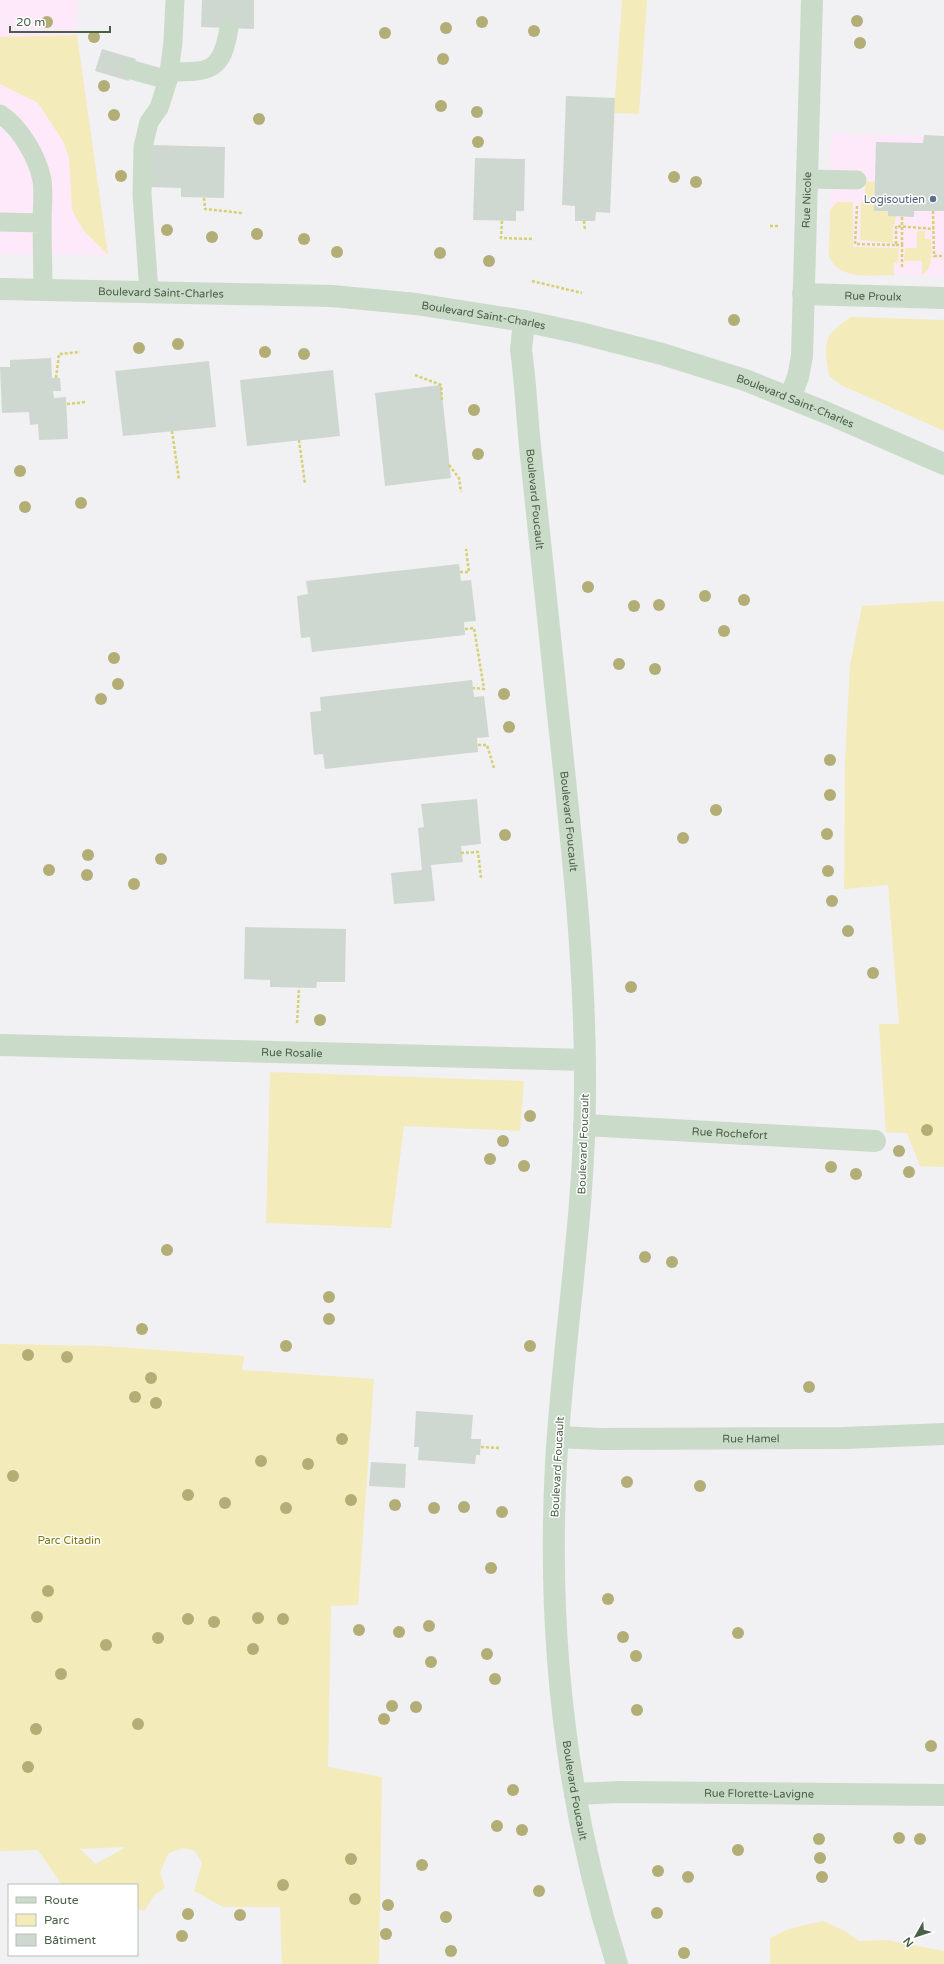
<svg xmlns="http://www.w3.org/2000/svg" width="944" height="1964" font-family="'Varela Round',sans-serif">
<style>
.commercial{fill:#fee9fb}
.green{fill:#f4ebbb;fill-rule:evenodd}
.building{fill:#cfd8d0}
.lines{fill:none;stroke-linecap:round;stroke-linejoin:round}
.path{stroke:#d5d170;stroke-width:2.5;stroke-dasharray:3 2;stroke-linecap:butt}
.service{stroke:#cadbc9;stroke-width:19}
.minor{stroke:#cadbc9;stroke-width:22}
.tertiary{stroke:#cadbc9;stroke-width:22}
.tree{fill:#b2ae75}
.service-dot{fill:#5c6f8a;stroke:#fff;stroke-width:1.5}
.labels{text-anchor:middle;stroke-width:3;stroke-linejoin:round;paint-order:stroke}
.service-label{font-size:11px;fill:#4e5e75;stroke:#fff;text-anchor:end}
.street-label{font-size:11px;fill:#486046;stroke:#fff}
.park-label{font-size:11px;fill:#7e780e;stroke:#fff}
</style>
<rect width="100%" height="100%" fill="#f1f0f3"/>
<g class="commercial">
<path d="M0,0h78l-1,35 31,220 -108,-1z"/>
<path d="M831,134l113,2v140l-95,-1 -9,-4 -7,-7 -4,-7z"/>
</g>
<g class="green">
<path d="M622,0h25l-8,114 -25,-1z"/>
<path d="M77,35l31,220 -24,-24 -12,-21 -3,-53 -6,-16 -25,-38 -38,-19v-47z"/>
<path d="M875,181l-1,30h14v5h8l-1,8 -2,1v18l-33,-3 1,-38h4v-20z"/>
<path d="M837,202h16v45l46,1 -1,15h-4v12c-23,0 -53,6 -65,-18l1,-47z"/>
<path d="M917,231h8v8h6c0,13 3,29 -9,36v-14h-18l1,-13h12z"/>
<path d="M851,317l93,3v111l-103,-46 -12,-9c-5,-32 -7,-40 22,-59z"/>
<path d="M944,601v566l-24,-1 -13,-33 -21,-1 -7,-108h20l-11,-139 -44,4 1,-129 5,-95 12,-59z"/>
<path d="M270,1072l254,9 -4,50 -116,-5 -13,102 -125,-5z"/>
<path d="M0,1344l103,2 141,10 -2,14 132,9 -16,226 -27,1 -3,161 54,10 -3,187h-97l-2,-57h-57l-29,-16 8,-28 -7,-12 -11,-3 -15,5 -9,19 5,16 -10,6 -10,16h-8v-25h-75l-24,-35 -38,1zM126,1847l-30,17 -16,-15z"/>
<path d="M823,1921l22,10 14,10 27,-1 58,11v13h-174v-26l19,-9z"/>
</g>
<g class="building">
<path d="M202,0h52v29l-53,-2z"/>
<path d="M102,49l34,10 -7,22 -34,-10z"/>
<path d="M566,96l49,2 -5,115 -14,-1 -1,9h-20v-15l-13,-1z"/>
<path d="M924,135l20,1v75h-30v6l-26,-1v-5h-14l2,-69 47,1z"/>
<path d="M152,145l73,2 -1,51 -43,-1v-9l-30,-1z"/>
<path d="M475,158l50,1 -1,52h-8v10l-43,-1z"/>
<path d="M51,358l1,20h8l1,13h-8l1,7 12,-1 2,42 -29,1 -1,-16 -8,1 -1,-13 -27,1 -2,-46h10v-7z"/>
<path d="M209,361l7,66 -93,9 -8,-65z"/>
<path d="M333,370l7,66 -93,10 -7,-66z"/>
<path d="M441,385l10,93 -66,8 -10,-93z"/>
<path d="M459,564l2,17 10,-1 5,41 -12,1 1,13 -153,17 -2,-15 -9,1 -4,-42 11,-2 -2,-13z"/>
<path d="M472,680l2,17 10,-1 5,41 -12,1 1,14 -153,17 -2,-15 -9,1 -4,-43 11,-1 -1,-14z"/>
<path d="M477,799l4,45 -20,2 2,16 -32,3 4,36 -41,3 -3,-31 31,-3 -4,-42 6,-1 -3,-23z"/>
<path d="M245,927l101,2 -1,53h-28l-1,6 -46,-1v-7l-26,-1z"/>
<path d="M416,1411l57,4 -2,24h10l-1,16h-4l-1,9 -57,-4 1,-13h-5z"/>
<path d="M371,1462l35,2 -1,24 -36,-2z"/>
</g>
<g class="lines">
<g class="path">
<path d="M204,198l1,11 37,4"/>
<path d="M857,206l-2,38 41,1v-19l38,3"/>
<path d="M933,211l1,45h10"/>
<path d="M502,221l-1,17 32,1"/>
<path d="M584,221l1,10"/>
<path d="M770,226h8"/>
<path d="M896,245h6v23"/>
<path d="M902,245v-28"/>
<path d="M532,281l50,12"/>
<path d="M415,375l26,10 1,16"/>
<path d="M56,378l3,-24 21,-2"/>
<path d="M67,404l19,-2"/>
<path d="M172,431l7,49"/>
<path d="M299,440l6,44"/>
<path d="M449,465l10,13 2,14"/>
<path d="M460,572h9l-3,-23"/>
<path d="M465,629l9,-1 10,61 -11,-1"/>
<path d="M478,745h9l7,23"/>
<path d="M461,853l17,-1 3,26"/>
<path d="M297,1023l2,-35"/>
<path d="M481,1447l20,1"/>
</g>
<g class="service">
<path d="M132,70l36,10"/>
<path d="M169,72c41,0 53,0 60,-44"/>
<path d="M0,114c20,13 37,42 42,66 2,13 0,30 0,43"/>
<path d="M807,179l50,1"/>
<path d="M0,222l42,1 1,66"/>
<path d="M149,292l-7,-98 1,-47 6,-25 10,-14 9,-28 5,-38 2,-42"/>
</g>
<g class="minor">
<path id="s1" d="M803,294l141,4"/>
<path id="s2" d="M790,398l8,-21 4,-21 10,-356"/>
<path id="s3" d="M0,1045l585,15"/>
<path id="s4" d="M584,1125l291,16"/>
<path id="s5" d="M559,1437l41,2 244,-1 100,-4"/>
<path id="s6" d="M575,1794l45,-2 324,3"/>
</g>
<g class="tertiary">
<path id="s7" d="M0,289l332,7 84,8 108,17 56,12 82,21 83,26 82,33 117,51"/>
<path id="s8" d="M524,321l-3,29c5,35 6,71 10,106 7,73 15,146 23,219 14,138 32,276 31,415 0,125 -22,249 -29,374 -9,170 9,338 61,500"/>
</g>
</g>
<g class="tree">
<circle cx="857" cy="21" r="6"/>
<circle cx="47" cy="22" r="6"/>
<circle cx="482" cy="22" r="6"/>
<circle cx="446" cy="28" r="6"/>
<circle cx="534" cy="31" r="6"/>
<circle cx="385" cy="33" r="6"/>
<circle cx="94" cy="37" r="6"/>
<circle cx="860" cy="43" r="6"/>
<circle cx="443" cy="59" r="6"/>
<circle cx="104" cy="86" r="6"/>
<circle cx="441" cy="106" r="6"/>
<circle cx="477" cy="112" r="6"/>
<circle cx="114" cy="115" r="6"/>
<circle cx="259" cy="119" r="6"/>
<circle cx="478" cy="142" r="6"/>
<circle cx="121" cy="176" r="6"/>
<circle cx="674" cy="177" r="6"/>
<circle cx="696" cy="182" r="6"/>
<circle cx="167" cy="230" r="6"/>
<circle cx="257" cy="234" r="6"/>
<circle cx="212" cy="237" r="6"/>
<circle cx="304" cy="239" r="6"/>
<circle cx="337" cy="252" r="6"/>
<circle cx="440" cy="253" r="6"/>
<circle cx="489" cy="261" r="6"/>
<circle cx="734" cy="320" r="6"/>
<circle cx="178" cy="344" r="6"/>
<circle cx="139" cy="348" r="6"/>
<circle cx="265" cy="352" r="6"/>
<circle cx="304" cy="354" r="6"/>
<circle cx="474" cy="410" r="6"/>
<circle cx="478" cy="454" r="6"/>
<circle cx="20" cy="471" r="6"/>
<circle cx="81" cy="503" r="6"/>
<circle cx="25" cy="507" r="6"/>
<circle cx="588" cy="587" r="6"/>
<circle cx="705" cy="596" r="6"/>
<circle cx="744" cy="600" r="6"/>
<circle cx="659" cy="605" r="6"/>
<circle cx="634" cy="606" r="6"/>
<circle cx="724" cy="631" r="6"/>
<circle cx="114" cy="658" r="6"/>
<circle cx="619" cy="664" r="6"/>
<circle cx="655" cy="669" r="6"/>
<circle cx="118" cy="684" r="6"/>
<circle cx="504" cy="694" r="6"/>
<circle cx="101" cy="699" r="6"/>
<circle cx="509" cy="727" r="6"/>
<circle cx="830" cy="760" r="6"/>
<circle cx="830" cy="795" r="6"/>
<circle cx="716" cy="810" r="6"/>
<circle cx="827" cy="834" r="6"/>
<circle cx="505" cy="835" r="6"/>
<circle cx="683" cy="838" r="6"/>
<circle cx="88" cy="855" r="6"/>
<circle cx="161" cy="859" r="6"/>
<circle cx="49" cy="870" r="6"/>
<circle cx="828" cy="871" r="6"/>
<circle cx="87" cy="875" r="6"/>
<circle cx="134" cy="884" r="6"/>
<circle cx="832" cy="901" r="6"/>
<circle cx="848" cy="931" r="6"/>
<circle cx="873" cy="973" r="6"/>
<circle cx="631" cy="987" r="6"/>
<circle cx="320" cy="1020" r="6"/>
<circle cx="530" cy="1116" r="6"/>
<circle cx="927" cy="1130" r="6"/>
<circle cx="503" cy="1141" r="6"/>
<circle cx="899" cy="1151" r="6"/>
<circle cx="490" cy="1159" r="6"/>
<circle cx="524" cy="1166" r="6"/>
<circle cx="831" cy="1167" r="6"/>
<circle cx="909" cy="1172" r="6"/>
<circle cx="856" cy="1174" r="6"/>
<circle cx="167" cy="1250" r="6"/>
<circle cx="645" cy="1257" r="6"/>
<circle cx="672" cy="1262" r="6"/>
<circle cx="329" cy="1297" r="6"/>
<circle cx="329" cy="1319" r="6"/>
<circle cx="142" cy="1329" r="6"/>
<circle cx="286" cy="1346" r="6"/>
<circle cx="530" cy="1346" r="6"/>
<circle cx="28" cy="1355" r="6"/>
<circle cx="67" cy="1357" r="6"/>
<circle cx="151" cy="1378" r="6"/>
<circle cx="809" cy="1387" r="6"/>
<circle cx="135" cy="1397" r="6"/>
<circle cx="156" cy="1403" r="6"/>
<circle cx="342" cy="1439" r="6"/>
<circle cx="261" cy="1461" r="6"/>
<circle cx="308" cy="1464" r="6"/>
<circle cx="13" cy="1476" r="6"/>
<circle cx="627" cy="1482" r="6"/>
<circle cx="700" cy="1486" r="6"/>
<circle cx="188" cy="1495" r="6"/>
<circle cx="351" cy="1500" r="6"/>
<circle cx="225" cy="1503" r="6"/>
<circle cx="395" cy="1505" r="6"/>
<circle cx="464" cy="1507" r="6"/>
<circle cx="286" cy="1508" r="6"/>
<circle cx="434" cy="1508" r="6"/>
<circle cx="502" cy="1512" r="6"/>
<circle cx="491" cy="1568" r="6"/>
<circle cx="48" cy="1591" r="6"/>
<circle cx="608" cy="1599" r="6"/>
<circle cx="37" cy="1617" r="6"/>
<circle cx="258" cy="1618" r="6"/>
<circle cx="188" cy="1619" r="6"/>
<circle cx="283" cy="1619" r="6"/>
<circle cx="214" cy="1622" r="6"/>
<circle cx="429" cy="1626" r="6"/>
<circle cx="359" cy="1630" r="6"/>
<circle cx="399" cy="1632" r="6"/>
<circle cx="738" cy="1633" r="6"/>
<circle cx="623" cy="1637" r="6"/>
<circle cx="158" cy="1638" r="6"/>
<circle cx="106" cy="1645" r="6"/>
<circle cx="253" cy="1649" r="6"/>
<circle cx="487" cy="1654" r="6"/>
<circle cx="636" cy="1656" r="6"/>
<circle cx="431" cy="1662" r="6"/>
<circle cx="61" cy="1674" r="6"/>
<circle cx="495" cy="1679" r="6"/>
<circle cx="392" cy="1706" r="6"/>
<circle cx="416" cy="1707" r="6"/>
<circle cx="637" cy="1710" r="6"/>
<circle cx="384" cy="1719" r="6"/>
<circle cx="138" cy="1724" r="6"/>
<circle cx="36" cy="1729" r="6"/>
<circle cx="931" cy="1746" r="6"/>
<circle cx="28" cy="1767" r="6"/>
<circle cx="513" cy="1790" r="6"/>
<circle cx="497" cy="1826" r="6"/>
<circle cx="522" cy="1830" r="6"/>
<circle cx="899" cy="1838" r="6"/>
<circle cx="819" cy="1839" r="6"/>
<circle cx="920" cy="1839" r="6"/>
<circle cx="738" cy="1850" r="6"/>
<circle cx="820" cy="1858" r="6"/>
<circle cx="351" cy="1859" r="6"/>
<circle cx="422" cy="1865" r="6"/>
<circle cx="658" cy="1871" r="6"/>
<circle cx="688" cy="1877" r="6"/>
<circle cx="822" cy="1877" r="6"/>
<circle cx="283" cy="1885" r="6"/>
<circle cx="539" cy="1891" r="6"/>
<circle cx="355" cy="1899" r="6"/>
<circle cx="388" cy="1905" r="6"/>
<circle cx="657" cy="1913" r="6"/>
<circle cx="188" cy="1914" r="6"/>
<circle cx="240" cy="1915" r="6"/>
<circle cx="446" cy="1917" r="6"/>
<circle cx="386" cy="1934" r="6"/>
<circle cx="182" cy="1936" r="6"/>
<circle cx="451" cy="1951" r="6"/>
<circle cx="684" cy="1953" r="6"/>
</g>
<circle class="service-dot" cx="933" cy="199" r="4"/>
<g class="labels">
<g class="service-label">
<text x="925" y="203">Logisoutien</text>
</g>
<g class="street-label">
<text dy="4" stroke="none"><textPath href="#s2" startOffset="200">Rue Nicole</textPath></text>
<text dy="4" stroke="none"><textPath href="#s7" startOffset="161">Boulevard Saint-Charles</textPath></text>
<text dy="4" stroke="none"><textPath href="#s1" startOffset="70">Rue Proulx</textPath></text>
<text dy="4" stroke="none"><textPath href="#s7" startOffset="485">Boulevard Saint-Charles</textPath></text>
<text dy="4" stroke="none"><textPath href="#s7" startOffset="809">Boulevard Saint-Charles</textPath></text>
<text dy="4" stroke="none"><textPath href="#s8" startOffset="179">Boulevard Foucault</textPath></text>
<text dy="4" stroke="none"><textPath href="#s8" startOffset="503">Boulevard Foucault</textPath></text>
<text dy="4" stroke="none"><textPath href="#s3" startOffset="292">Rue Rosalie</textPath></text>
<text dy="4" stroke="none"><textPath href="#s4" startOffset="146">Rue Rochefort</textPath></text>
<text transform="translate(583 1144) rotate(-88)" y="4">Boulevard Foucault</text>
<text dy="4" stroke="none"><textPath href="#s5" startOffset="192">Rue Hamel</textPath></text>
<text transform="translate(557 1467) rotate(-87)" y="4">Boulevard Foucault</text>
<text dy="4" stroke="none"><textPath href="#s8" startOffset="1475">Boulevard Foucault</textPath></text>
<text dy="4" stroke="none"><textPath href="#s6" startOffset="184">Rue Florette-Lavigne</textPath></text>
</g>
<g class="park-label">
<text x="69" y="1544">Parc Citadin</text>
</g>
</g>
<rect x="8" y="1884" width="130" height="72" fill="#ffffff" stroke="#b6bfb5"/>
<rect x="16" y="1897" width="20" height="6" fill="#cadbc9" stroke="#b6bfb5"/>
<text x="44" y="1904" font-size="12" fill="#486046">Route</text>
<rect x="16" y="1914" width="20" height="12" fill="#f4ebbb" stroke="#b6bfb5"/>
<text x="44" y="1924" font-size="12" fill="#486046">Parc</text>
<rect x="16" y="1934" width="20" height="12" fill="#cfd8d0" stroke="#b6bfb5"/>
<text x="44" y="1944" font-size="12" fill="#486046">Bâtiment</text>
<g transform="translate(916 1936) rotate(231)" stroke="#ffffff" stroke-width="3" paint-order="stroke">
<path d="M0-3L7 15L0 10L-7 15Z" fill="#486046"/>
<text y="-6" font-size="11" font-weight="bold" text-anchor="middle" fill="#486046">N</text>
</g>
<path d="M10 26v6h100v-6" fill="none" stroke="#486046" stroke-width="2"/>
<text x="16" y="26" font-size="12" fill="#486046" stroke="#ffffff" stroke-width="3" paint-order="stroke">20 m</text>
</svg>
